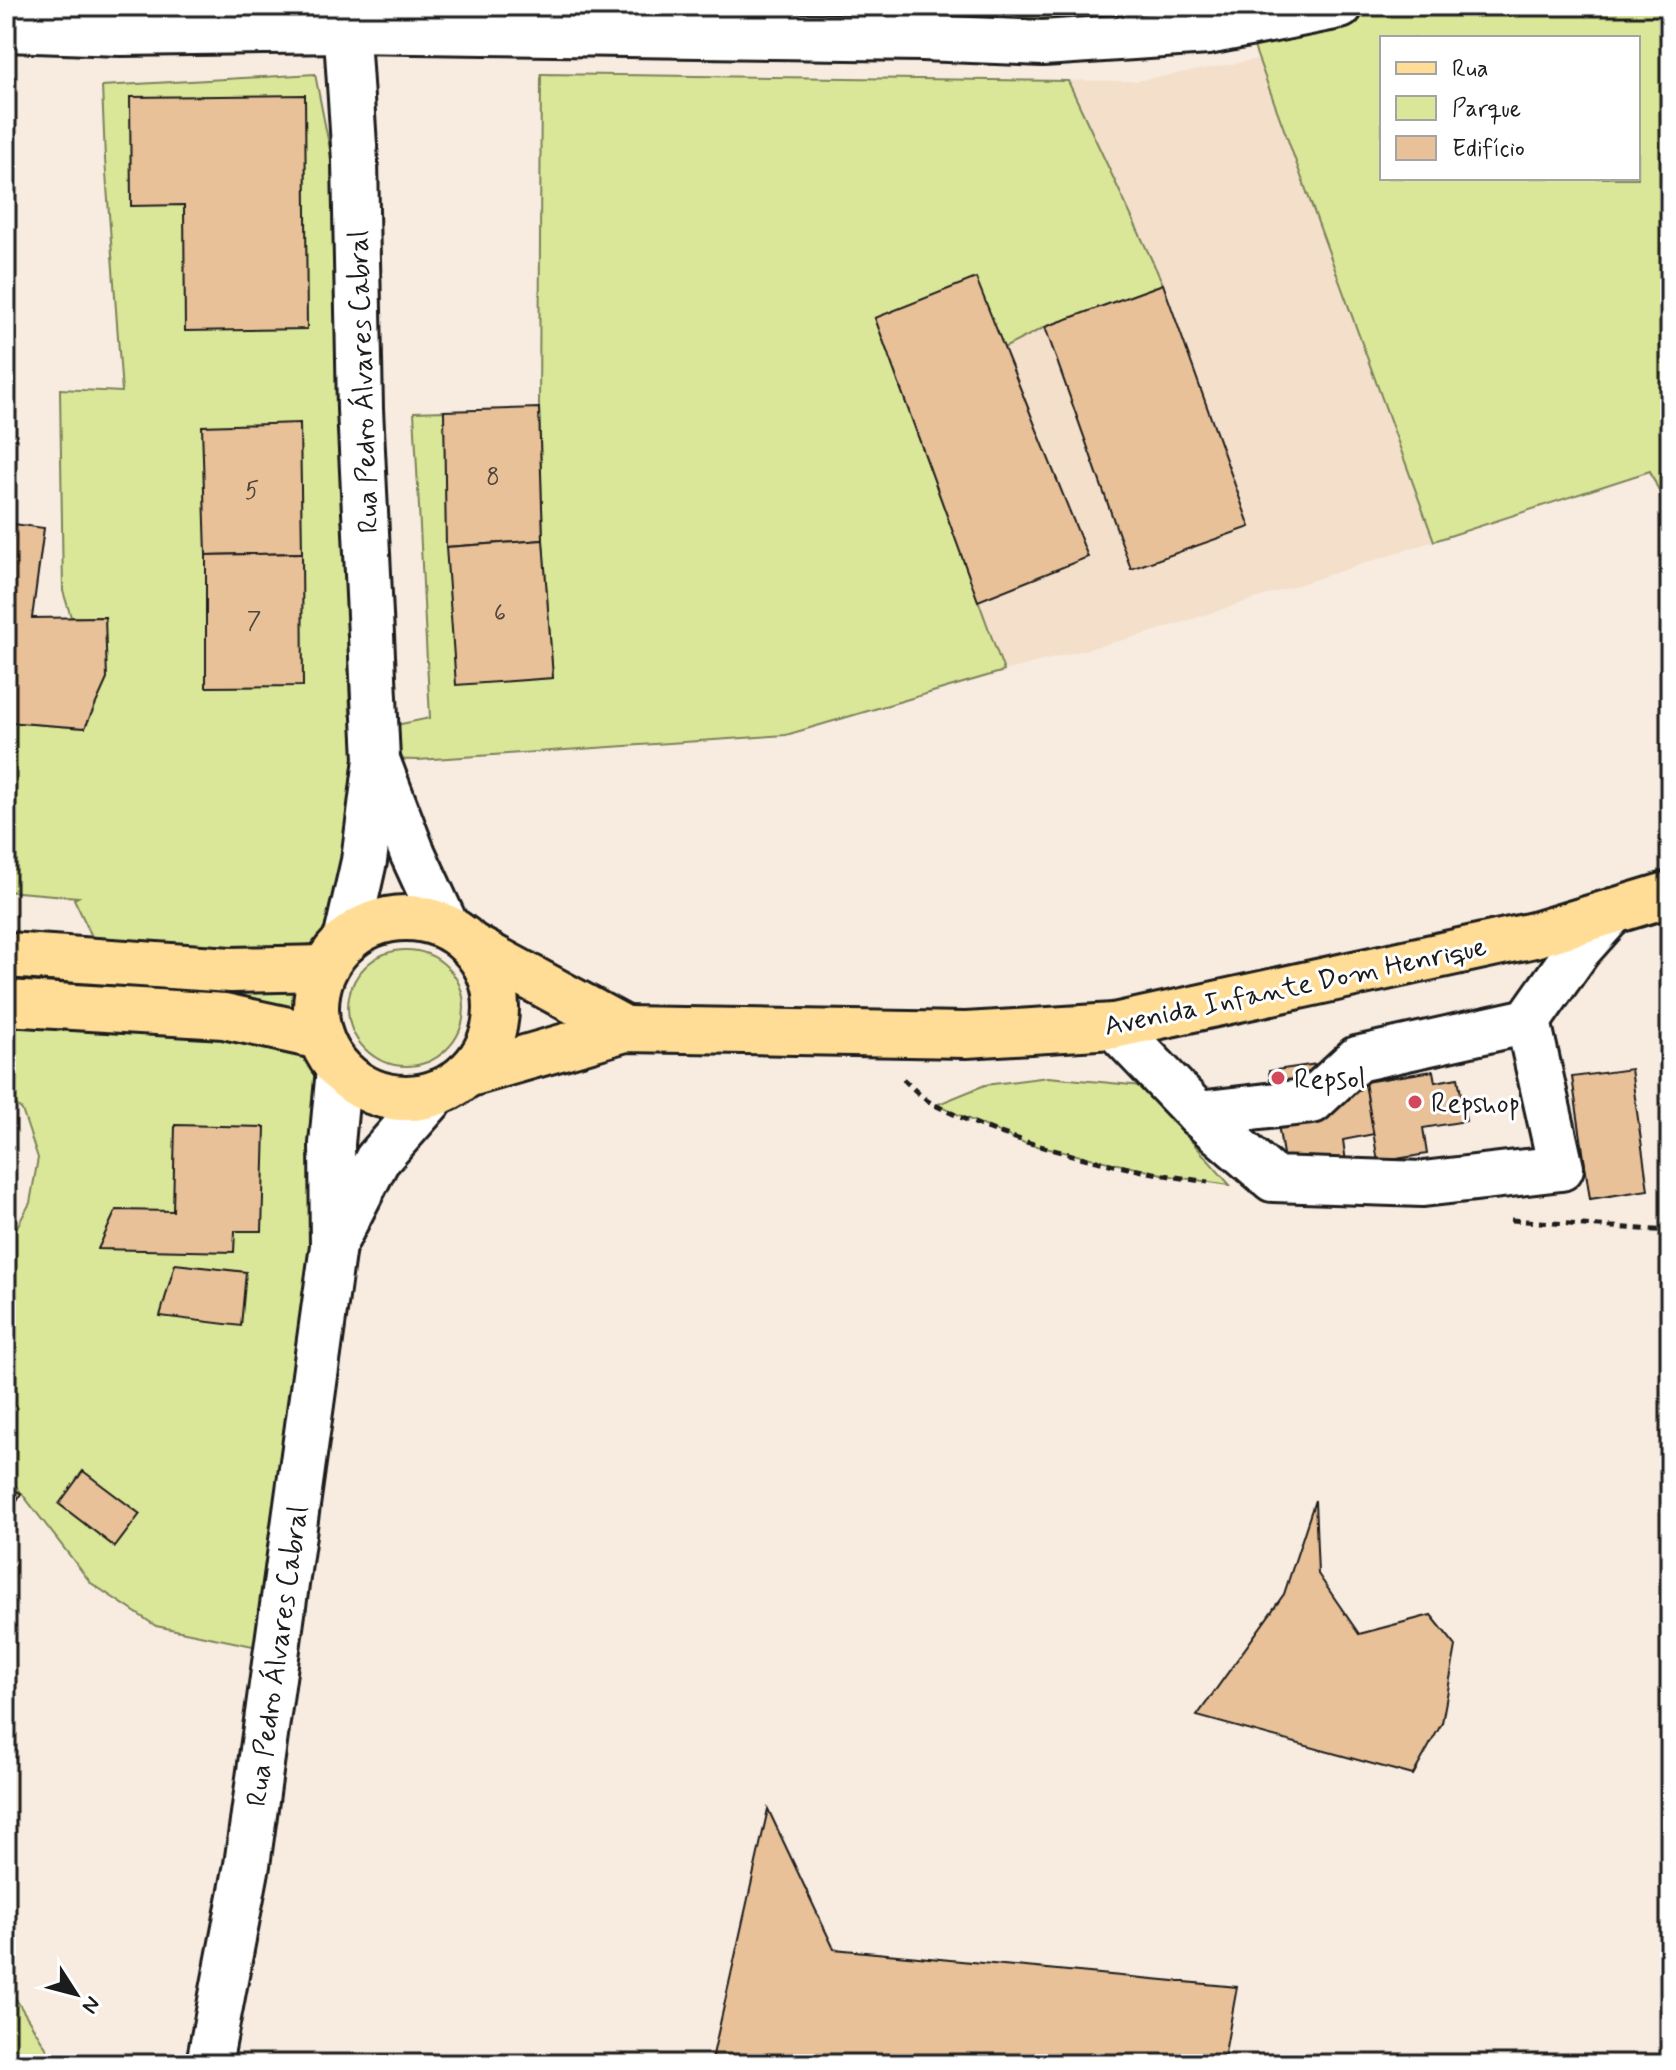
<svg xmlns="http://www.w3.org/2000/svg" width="1676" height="2070" font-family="Mynerve,sans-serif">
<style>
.built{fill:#f3dfca}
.green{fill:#dae799;stroke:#7b825a;stroke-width:2;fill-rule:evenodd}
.building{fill:#e8c198;stroke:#1c1c1c;stroke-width:2}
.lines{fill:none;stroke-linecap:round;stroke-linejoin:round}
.minor-casing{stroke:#1c1c1c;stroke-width:50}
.major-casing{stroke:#1c1c1c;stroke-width:50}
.path{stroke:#1c1c1c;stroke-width:5;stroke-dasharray:8 6;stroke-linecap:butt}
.minor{stroke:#fff;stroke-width:44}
.major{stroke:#ffdd96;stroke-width:44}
.poi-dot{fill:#d1495b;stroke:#fff;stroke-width:3}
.labels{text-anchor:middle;stroke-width:6;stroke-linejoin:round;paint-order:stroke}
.number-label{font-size:24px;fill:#4f453b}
.street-label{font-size:28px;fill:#1c1c1c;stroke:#fff}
.poi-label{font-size:28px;fill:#1c1c1c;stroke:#fff;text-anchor:start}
</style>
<rect width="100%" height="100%" fill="#f8ece0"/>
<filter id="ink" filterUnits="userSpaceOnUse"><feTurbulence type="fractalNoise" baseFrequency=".0125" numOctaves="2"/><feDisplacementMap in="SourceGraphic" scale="16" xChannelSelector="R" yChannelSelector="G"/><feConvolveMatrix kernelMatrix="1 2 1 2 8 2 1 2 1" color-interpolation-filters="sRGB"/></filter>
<g filter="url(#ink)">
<path class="built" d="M1259,59l175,482 -285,92 -145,38 -217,-593 349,3z"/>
<g class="green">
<path d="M915,6h755v510l-20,-45 -216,70 -188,-516 -324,13zM1382,38h256v140h-256z"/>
<path d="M315,74l16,81 19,560 26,4 1,10 53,-11 -16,-306 30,-1 109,267 -10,-136 -4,-134 2,-334 527,7 95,203 -118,43 -41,21 -129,-30 129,353 -218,64 -368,25 -40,-1 -32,182 -73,7 -176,-1 -23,-48 4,-2 -72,-6v-169l79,6 20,-111h-34l-8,-26 -3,-202 62,3 -17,-233 -3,-73z"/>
<circle cx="406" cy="1008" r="58"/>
<path d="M6,967l302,22 -2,13 4,13 -84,-21 -220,-13z"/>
<path d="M6,1003l322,51 -51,597 -121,-25 -65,-43 -82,-106 -3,-10v-220l24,-44 8,-45 -16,-48 -16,-15z"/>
<path d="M1048,1077l115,11 23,47 44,50 -54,-8 -149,-33 -91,-39 49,-20z"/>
<path d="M6,1983l50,81h-50z"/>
</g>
<g class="building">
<path d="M305,95l2,234 -122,2 -1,-126 -53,1 -1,-109z"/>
<path d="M976,278l112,279 -110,44 -103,-283z"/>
<path d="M1163,284l87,243 -119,42 -86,-242z"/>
<path d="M539,408l4,132 -97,7 -2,-136z"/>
<path d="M300,423l2,130 -96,2 -4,-129z"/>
<path d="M6,523l38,5 -12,90 73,-1 2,62 -22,49 -79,-6z"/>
<path d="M543,540l10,138 -97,7 -10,-138z"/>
<path d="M302,553l1,133 -97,1v-132z"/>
<path d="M1331,1062l4,26 30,-6 9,52 -31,6 3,22 -60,10 -17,-101z"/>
<path d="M1631,1069l17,121 -58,9 -18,-122z"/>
<path d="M1433,1071l2,11 23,-4 8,43 -43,7 4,26 -49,8 -13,-80z"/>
<path d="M175,1125l90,2 -3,104h-27l-1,21 -136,-3 18,-39 57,1z"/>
<path d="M175,1264l71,8 -5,54 -81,-10z"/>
<path d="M83,1471l57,43 -25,33 -56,-43z"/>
<path d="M6,1487l15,6 -15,29z"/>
<path d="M1315,1500l3,74 41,60 72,-19 25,31 -14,77 -29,52 -216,-59 87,-122z"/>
<path d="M768,1809l66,140 403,38 -14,77h-512z"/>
</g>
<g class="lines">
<defs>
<g id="minor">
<path d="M345,6l10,155 5,248 17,350 -13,102 -18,80"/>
<path d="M6,29l115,4 225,-3 576,8 121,5 165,-11 132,-26"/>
<path d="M379,765l33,87 34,74"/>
<path d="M1114,1026l84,88 75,65 150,5 138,-16 -33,-147"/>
<path d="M1198,1114l114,-13 45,-42 171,-38 50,-71 35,-39"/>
<path d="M336,1240l41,-80 59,-67"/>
<path d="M209,2064l38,-199 86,-619 -1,-102 7,-75"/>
</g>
<g id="major">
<circle cx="406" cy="1008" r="90"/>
<path d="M474,947l151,82"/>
<path d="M6,955l225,15 94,-2"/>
<path d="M6,1003l218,13 96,21"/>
<path d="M466,1075l159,-46 341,6 148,-9 420,-91 136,-41"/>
</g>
</defs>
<use href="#minor" class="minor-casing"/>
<use href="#major" class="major-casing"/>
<g class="path">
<path d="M903,1079c9,8 18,18 28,24 80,42 188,66 277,79"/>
<path d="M1511,1220l159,11"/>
</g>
<use href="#minor" class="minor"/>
<use href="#major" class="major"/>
</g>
</g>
<g class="poi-dot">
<circle cx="1278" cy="1078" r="8"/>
<circle cx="1415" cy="1102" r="8"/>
</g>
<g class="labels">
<g class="number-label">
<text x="493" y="484">8</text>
<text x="252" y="498">5</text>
<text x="500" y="620">6</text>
<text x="254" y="628">7</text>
</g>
<g class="street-label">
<text transform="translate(362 382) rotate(-92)" y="10">Rua Pedro Álvares Cabral</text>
<text transform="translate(1295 985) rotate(-12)" y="10">Avenida Infante Dom Henrique</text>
<text transform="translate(276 1656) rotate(-82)" y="10">Rua Pedro Álvares Cabral</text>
</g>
<g class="poi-label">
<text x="1294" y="1088">Repsol</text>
<text x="1431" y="1112">Repshop</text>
</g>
</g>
<rect width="1676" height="2070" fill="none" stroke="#fff" stroke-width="32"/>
<rect x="16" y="16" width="1644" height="2038" fill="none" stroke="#1c1c1c" stroke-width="3" filter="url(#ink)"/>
<rect x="1380" y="36" width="260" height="144" fill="#ffffff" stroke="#a4a4a4" stroke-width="2"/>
<rect x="1396" y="62" width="40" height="12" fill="#ffdd96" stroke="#a4a4a4" stroke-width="2"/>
<text x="1452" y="76" font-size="24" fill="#1c1c1c">Rua</text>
<rect x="1396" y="96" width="40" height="24" fill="#dae799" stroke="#a4a4a4" stroke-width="2"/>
<text x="1452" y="116" font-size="24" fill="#1c1c1c">Parque</text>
<rect x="1396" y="136" width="40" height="24" fill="#e8c198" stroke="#a4a4a4" stroke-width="2"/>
<text x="1452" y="156" font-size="24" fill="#1c1c1c">Edifício</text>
<g transform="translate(76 1994) rotate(126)" stroke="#ffffff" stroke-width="6" paint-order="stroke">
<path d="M0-6L14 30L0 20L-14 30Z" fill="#1c1c1c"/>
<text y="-12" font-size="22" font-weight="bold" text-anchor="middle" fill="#1c1c1c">N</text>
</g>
</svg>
